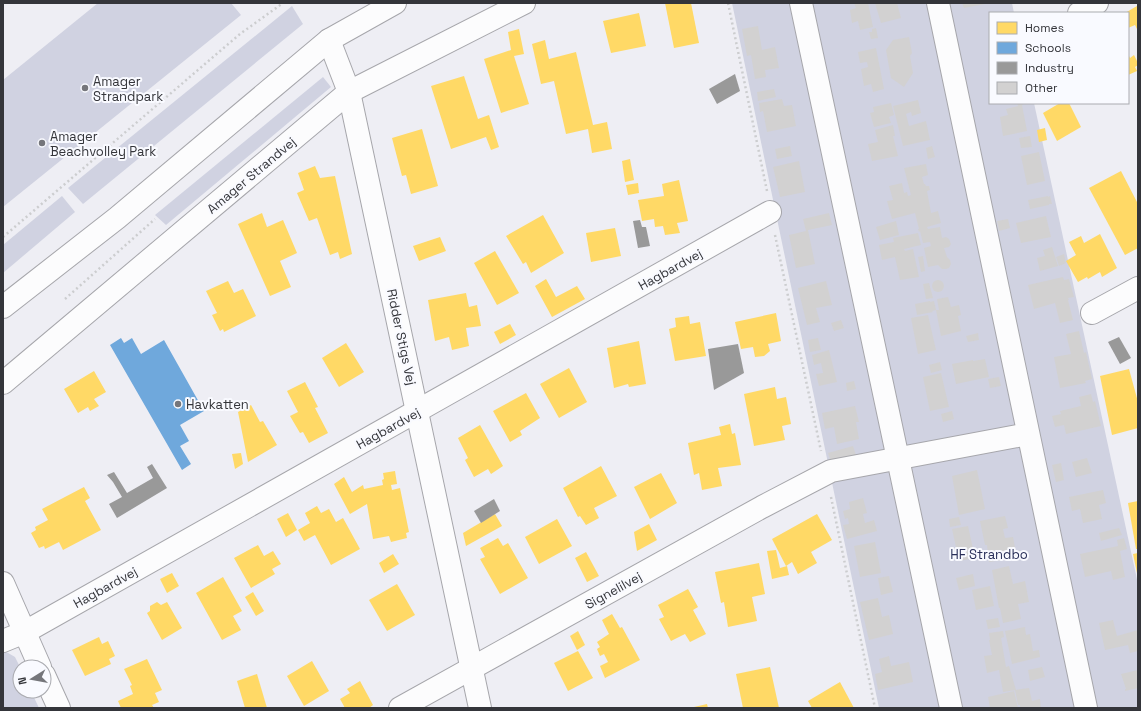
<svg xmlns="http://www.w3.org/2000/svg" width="1141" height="711" font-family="'Space Grotesk',sans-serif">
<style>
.green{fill:#d0d2e1}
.homes{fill:#ffd966}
.schools{fill:#6fa8dc}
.industry{fill:#999}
.building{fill:#d2d1d1}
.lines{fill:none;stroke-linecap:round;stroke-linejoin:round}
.minor-casing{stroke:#a6a6ab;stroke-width:24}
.path{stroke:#cccdcf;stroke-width:2.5;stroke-dasharray:2 3;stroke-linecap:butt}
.minor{stroke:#fcfcfd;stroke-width:22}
.poi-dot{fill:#75767b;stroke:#f9faff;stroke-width:1.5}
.labels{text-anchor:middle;stroke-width:4;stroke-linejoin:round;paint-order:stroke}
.poi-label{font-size:13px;fill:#34353a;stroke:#f9faff;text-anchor:start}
.street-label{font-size:13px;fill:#34353a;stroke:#f9faff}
.park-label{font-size:13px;fill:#292f59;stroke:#f9faff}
</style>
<rect width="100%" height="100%" fill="#eeeef4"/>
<g class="green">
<path d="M98,3h133l10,12 -238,192v-127z"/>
<path d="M732,3h280l2,10h-24v90h44l104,481v124h-259z"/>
<path d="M292,6l11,18 -220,180 -15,-16z"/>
<path d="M323,77l8,10 -165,138 -11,-10z"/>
<path d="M62,196l13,16 -72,61v-28z"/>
<path d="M3,650l12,7 5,10v24h11l8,17h-36z"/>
</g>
<g class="homes">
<path d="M665,3h26l8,40 -25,5z"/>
<path d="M1137,6l1,2v23l-3,-6 -7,3v-15h-3z"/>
<path d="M639,13l7,33 -35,7 -8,-32z"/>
<path d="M519,29l5,25 -10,2 15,48 -28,9 -17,-54 27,-9 -3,-18z"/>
<path d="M545,40l4,19 27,-7 17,73 14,-3 5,27 -20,4 -4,-24 -22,5 -12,-53 -13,3 -9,-40z"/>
<path d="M1128,54l2,4 4,-3 4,8v2l-3,2 2,4 -9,4z"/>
<path d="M464,76l14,43 11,-4 10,32 -8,3 -5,-13 -35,12 -20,-63z"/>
<path d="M1060,103h9l12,24 -24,14 -14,-28z"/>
<path d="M1045,128l2,12 -8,2 -2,-12z"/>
<path d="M422,129l16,57 -27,8 -5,-19 -4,1 -10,-38z"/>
<path d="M630,159l4,21 -9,2 -3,-21z"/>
<path d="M315,166l5,12 15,-2 17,78 -12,5 -2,-7 -8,3 -13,-37 -8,3 -12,-28 7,-3 -6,-17z"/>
<path d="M1121,171l17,33v44l-13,7 -36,-67z"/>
<path d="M679,180l9,41 -11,2 3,10 -15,2 -2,-9 -8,1 -1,-8 -12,2 -4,-21 26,-4 -2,-12z"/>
<path d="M638,183l1,10 -11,2 -2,-10z"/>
<path d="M262,213l5,14 16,-7 14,33 -17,8 11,26 -21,9 -32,-72z"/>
<path d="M543,215l21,38 -33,20 -5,-11 -3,2 -17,-28z"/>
<path d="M615,228l6,28 -30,6 -5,-29z"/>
<path d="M1100,234l17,34 -15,9 -2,-5 -12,7 -1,-2 -9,5 -12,-21 10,-6 -7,-13 12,-6 3,7z"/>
<path d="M440,237l6,14 -27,10 -6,-15z"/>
<path d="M495,251l24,42 -22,12 -23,-42z"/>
<path d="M546,279l10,18 21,-11 8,13 -33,18 -17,-31z"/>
<path d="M228,281l6,12 9,-4 13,27 -32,16 -1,-3 -3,2 -8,-16 5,-2 -11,-22z"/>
<path d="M466,293l3,14 8,-2 4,21 -15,2 3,18 -17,4 -3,-13 -14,4 -7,-41z"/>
<path d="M776,313l5,28 -13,3 2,7 -6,5 -9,1 -2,-10 -12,2 -6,-27z"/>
<path d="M689,316l1,8 10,-2 6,34 -31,5 -6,-32 7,-2 -1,-9z"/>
<path d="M510,324l6,11 -16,9 -6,-12z"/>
<path d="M639,341l7,43 -17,3 -1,-3 -14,4 -7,-40z"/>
<path d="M346,343l18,29 -25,15 -17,-29z"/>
<path d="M569,368l18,34 -28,16 -19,-34z"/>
<path d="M1129,369l9,33v26l-26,7 -12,-59z"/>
<path d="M94,371l12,21 -12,7 5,7 -9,5 -2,-4 -10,6 -14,-24z"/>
<path d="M305,382l13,25 -3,1 13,25 -19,10 -6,-11 -3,1 -10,-17 8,-4 -11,-21z"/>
<path d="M775,387l2,12 9,-2 5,27 -9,2 3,14 -31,6 -10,-52z"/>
<path d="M526,393l14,25 -20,13 2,4 -12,7 -17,-31z"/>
<path d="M251,405l9,17 3,-1 14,24 -29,17 -10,-50z"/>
<path d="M730,424l2,10 3,-1 6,32 -23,3 4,18 -20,4 -3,-17 -5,2 -6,-32 33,-8 -2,-8z"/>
<path d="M480,425l23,41 -12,8 -3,-5 -14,8 -9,-17 3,-2 -10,-20z"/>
<path d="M241,453l2,11 -8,5 -3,-15z"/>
<path d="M601,466l16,30 -23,12 5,10 -13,7 -6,-9 -2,1 -15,-29z"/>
<path d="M395,471l2,13 -6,1 1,5 8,-2 9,44 -3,1 1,5 -16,4 -2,-6 -16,3 -6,-35 -17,10 -16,-30 10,-7 8,15 11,-7 1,4 19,-4 -1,-5 2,-1 -1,-6z"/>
<path d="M661,473l16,30 -27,16 -16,-32z"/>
<path d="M84,487l6,11 -5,3 16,29 -38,20 -4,-8 -14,7 -1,-3 -5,2 -8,-15 5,-3 -1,-3 13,-7 -6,-11z"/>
<path d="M1138,501v48h-2l-8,-46z"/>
<path d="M317,506l4,7 8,-4 7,13 7,-4 17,31 -29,16 -16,-30 -11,6 -6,-11 12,-7 -5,-10z"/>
<path d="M288,513l9,17 -11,7 -9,-18z"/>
<path d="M495,514l7,12 -36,20 -3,-13z"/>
<path d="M817,514l15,26 -21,12 6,11 -19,11 -6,-12 -6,4 -14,-27z"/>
<path d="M557,519l15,27 -33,18 -14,-27z"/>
<path d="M649,524l8,16 -20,11 -3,-19z"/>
<path d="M498,538l5,8 5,-3 20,35 -28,16 -20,-35 5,-2 -5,-9z"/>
<path d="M258,545l6,11 9,-5 8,13 -9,5 3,5 -24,14 -17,-30z"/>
<path d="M776,550l4,18 7,-2 2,9 -17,4 -5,-28z"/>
<path d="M586,552l13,24 -12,6 -12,-24z"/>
<path d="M1138,553v20h-1l-4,-19z"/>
<path d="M393,554l6,10 -15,9 -5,-10z"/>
<path d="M759,563l6,31 -13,3 5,24 -29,6 -4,-25 -3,1 -6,-31z"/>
<path d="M172,573l7,13 -12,7 -7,-14z"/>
<path d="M223,577l19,34 -9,5 8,14 -19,10 -26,-47z"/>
<path d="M397,584l18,31 -28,16 -18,-31z"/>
<path d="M688,589l10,18 -5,3 13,24 -16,8 -5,-8 -14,7 -12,-22 5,-2 -6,-12z"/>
<path d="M253,592l11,19 -8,5 -11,-19z"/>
<path d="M157,602l4,3 6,-3 15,26 -20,12 -15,-27 3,-2v-5z"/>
<path d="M612,614l8,14 2,-1 18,33 -35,18 -5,-12 8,-4 -4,-8 -4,2 -3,-7 3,-2 -3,-5 12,-8 -7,-14z"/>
<path d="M578,631l7,14 -8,5 -7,-14z"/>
<path d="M99,637l3,7 6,-3 7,15 -6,3 2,5 -26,12 -13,-26z"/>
<path d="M578,651l15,27 -25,13 -14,-28z"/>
<path d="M147,659l15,31 -7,3 4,9 -7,3 2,3h-33l-3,-7 15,-7 -3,-8 2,-1 -8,-16z"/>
<path d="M312,661l17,30 -25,15 -17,-30z"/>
<path d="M770,667l9,41h-36l-7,-34z"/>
<path d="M257,674l10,34h-22l-8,-27z"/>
<path d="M360,681l13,24 -4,3h-24l-5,-9 10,-6 -3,-4z"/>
<path d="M840,682l14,26h-42l-4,-7z"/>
<path d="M707,704l1,4h-14v-1z"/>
</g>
<path class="schools" d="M121,338l3,5 8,-5 9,16 23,-14 40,71 -24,14 9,16 -9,5 11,18 -9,6 -72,-125z"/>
<g class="industry">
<path d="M735,74l5,17 -23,13 -8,-15z"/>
<path d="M640,220l2,7h4l4,19 -12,2 -5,-27z"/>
<path d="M1119,337l12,21 -11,6 -12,-22z"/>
<path d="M738,344l6,29 -30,17 -6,-41z"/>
<path d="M152,464l15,24 -50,30 -8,-14 13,-7 -9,-15 -6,-7 7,-3 13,21 26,-15 -6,-11z"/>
<path d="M494,499l6,12 -19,12 -7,-12z"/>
</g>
<g class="building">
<path d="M854,3h14l5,24 -13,3 -2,-9 -6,2 -2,-13 6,-2z"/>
<path d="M875,3h22l4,15 -20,5z"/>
<path d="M962,3h22l1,1 -21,4z"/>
<path d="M758,26l4,24 13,-3 4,21 -14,2 1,7 -11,2 -4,-24 -4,1 -5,-27z"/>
<path d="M876,28l2,10 -7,1 -2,-7h3v-3z"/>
<path d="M909,37l3,16 -2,3 3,17 -9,14 -13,-9 -5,-28 7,-10z"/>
<path d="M876,48l8,41 -11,3 -2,-8 -7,2 -3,-17 7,-2 -1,-5 -7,1 -2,-11z"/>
<path d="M774,89l2,8 -18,4 -1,-9z"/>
<path d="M782,99l2,7 8,-1 4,21 -29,6 -4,-21 -3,1 -1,-9z"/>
<path d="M918,100l3,13 -9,3 -1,-4 -5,2 3,12 17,-5 4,19 -27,6 -10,-40z"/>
<path d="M891,103l3,12 -5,2 2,6 -17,4 -4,-14 4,-1 -1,-5z"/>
<path d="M1017,103h9l-4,2 5,26 -24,5 -3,-19 8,-2 -2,-6 12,-3z"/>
<path d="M893,125l2,11h-2l5,20 -26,5 -4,-17 10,-2 -3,-12z"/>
<path d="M1030,136l2,11 -11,1 -2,-10z"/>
<path d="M790,146l2,10 -15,3 -2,-10z"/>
<path d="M932,146l3,11 -7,2 -2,-11z"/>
<path d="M1039,152l6,29 -18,4 -6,-29z"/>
<path d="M799,161l6,31 -25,5 -7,-30z"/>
<path d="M926,164l2,11 -6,2 2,7h1l1,2h3l1,4 -3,1 4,22 7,-2 3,12 -14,4 1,2 12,-2 2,11 4,-1 3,2 2,5 -2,3 -5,1 3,9 3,3 1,4 -2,4 -3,1h-4l-4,-4 -10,2 -4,-19 7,-2 -1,-4 -7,1 -3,-12 -1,1 -1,-3h1l-4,-16 -23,6 -5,-18 6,-1 -4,-14 13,-3 2,10 3,-1 1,4 3,-1 -7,-27z"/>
<path d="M1048,196v1l2,-1 2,8h-3v1l-19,4 -2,-9z"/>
<path d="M829,213l3,12 -24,5 7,34 -19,4 -7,-33 17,-4 -3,-12z"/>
<path d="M1046,216l5,21 -30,6 -5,-20z"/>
<path d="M1008,219l2,9 -11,3 -2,-10z"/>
<path d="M896,221l3,14 -19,5 -4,-13z"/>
<path d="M918,233l3,12 -17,4 1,2 8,-2 6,28 -19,3 -5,-23 -13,3 -3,-15 15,-3 -1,-4z"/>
<path d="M1052,247l6,19 -18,5 -3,-13 8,-2 -2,-6z"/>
<path d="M1064,254l2,9 -7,3 -3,-9z"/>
<path d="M923,256l2,15 -4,1 -3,-15z"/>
<path d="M1063,277l1,3 5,-1 5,18 -6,1 1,2h-1l5,20 -13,3 -5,-20 -21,6 -6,-24z"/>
<circle cx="938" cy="286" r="6"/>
<path d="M826,281l6,24 -16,3 4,14 -13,3 -9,-37z"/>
<path d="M929,283l4,15 -7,1 -3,-15z"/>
<path d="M948,297l3,10 8,-2 2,10 -3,1 3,15 -20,5 -5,-26h3l-2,-11z"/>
<path d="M930,301v1l4,-1 2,9 -4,1 1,1 -16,3 -2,-11z"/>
<path d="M928,315l8,35 -18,4 -7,-36z"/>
<path d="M841,320l3,8 -10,3 -3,-8z"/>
<path d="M1079,331l5,22 2,-1 6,27 -7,2 1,2 -26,5 -6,-31 17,-3 -5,-20z"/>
<path d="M978,333l1,7 -11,2 -2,-6z"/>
<path d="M818,338l3,12 -11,2 -2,-12z"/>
<path d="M829,350l8,32 -18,4 -3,-12 7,-1 -2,-10 -7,2 -2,-10z"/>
<path d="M985,359l4,18 -33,7 -4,-20 21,-4v1z"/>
<path d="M940,362l2,8 -11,3 -2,-8z"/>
<path d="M941,373l8,34 -19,4 -7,-34z"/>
<path d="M999,377l2,9 -11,2 -2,-9z"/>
<path d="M854,381l2,8 -9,2 -1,-8z"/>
<path d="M1091,394l2,8 2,-1 6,25 -35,8 -2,-9 -9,2 -3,-11 9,-2 -1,-3 21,-5 -2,-9z"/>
<path d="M855,406l4,16h-3l3,17 -22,5 -3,-17 -9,2 -3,-16z"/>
<path d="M952,411l2,8 -11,3 -2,-8z"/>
<path d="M853,446l3,9 -25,7 -3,-9z"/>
<path d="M1087,458l5,15 -16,4 -4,-15z"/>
<path d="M1061,463l3,17 -8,2 -4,-17z"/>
<path d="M977,470l8,39 -26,6 -7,-39z"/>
<path d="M1103,490l3,13 -7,2 3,14 -19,4 -3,-14 -8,2 -3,-14z"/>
<path d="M863,498l4,15 -4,1 2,9 9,-3 3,11 -30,8 -4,-14 6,-1 -1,-6 -3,1 -2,-8 7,-2 -1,-7z"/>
<path d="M1005,516l3,12 -5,1 2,9 8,-1 4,21 -28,4 -2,-17h-2l-5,-24z"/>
<path d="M959,517l2,8 -11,2 -1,-8z"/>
<path d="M968,526l7,32 -16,3 -7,-32z"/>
<path d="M1119,528l3,7 -21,6 -2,-8z"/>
<path d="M1124,538l3,11 -7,2 5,26 -12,3 -2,-9 -26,6 -5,-23 38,-8 -1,-6z"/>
<path d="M875,542l6,31 -21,4 -6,-31z"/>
<path d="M1009,566l4,18 12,-3 4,21 -11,2 3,15 -18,4 -3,-15h-1l-7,-38z"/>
<path d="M973,574l2,12 -16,4 -3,-12z"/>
<path d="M889,576l4,16 -12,3 -3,-17z"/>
<path d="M990,586l4,20 -18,4 -4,-20z"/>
<path d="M878,598l4,19 7,-2 4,19 -24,6 -9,-38z"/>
<path d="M998,618l2,9 -12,2 -2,-9z"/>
<path d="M1113,620l4,16 21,-6v21l-8,2 -2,-8 -23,5 -6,-27z"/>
<path d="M1025,627l1,8 4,-1 3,17 6,-1 1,7 -28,7 -7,-33z"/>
<path d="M1003,631l1,6 -3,1 5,29 3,-1 7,24 -13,2 -4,-22 -12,3 -3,-17 8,-1 -3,-15h1l-1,-7z"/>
<path d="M889,656l2,10 18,-4 4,20 -35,8 -3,-16 7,-2 -3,-13z"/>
<path d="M1042,667l3,10 -15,4 -2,-11z"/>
<path d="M1138,670v18l-13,3v-2h1l-5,-15z"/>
<path d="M1029,688l3,13 8,-2 1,9h-21v-3h-2l-3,-15z"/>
<path d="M1014,691l4,17h-28l-2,-11z"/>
</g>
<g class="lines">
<defs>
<g id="minor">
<path d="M801,3l150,705"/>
<path d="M938,3l148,705"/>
<path d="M1079,13l18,-10"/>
<path d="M329,40l20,52 131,616"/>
<path d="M3,307l114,-89 212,-178 66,-37"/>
<path d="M1092,313l46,-25"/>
<path d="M3,383l346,-291 175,-89"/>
<path d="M3,583l37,84"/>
<path d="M3,641l22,-9 745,-420"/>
<path d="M44,675l15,33"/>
<path d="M400,708l362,-201 69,-36 197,-37"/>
</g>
</defs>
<use href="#minor" class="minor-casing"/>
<g class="path">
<path d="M728,3l39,188"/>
<path d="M775,235l46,216"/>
<path d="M3,237l237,-203 43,-31"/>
<path d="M65,299l90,-80"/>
<path d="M831,497l44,211"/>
</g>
<use href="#minor" class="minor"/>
</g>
<g class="poi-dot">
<circle cx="85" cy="88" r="4"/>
<circle cx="42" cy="143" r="4"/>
<circle cx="178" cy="404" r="4"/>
</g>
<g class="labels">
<g class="poi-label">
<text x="93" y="86">Amager<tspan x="93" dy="15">Strandpark</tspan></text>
<text x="50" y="141">Amager<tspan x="50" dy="15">Beachvolley Park</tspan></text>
<text x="186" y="409">Havkatten</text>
</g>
<g class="street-label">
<text transform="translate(251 175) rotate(-40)" y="5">Amager Strandvej</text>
<text transform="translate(670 269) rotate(-29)" y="5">Hagbardvej</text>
<text transform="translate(402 337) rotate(78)" y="5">Ridder Stigs Vej</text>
<text transform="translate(388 428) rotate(-29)" y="5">Hagbardvej</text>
<text transform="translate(105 587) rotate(-29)" y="5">Hagbardvej</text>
<text transform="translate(613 590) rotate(-29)" y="5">Signelilvej</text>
</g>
<g class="park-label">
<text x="989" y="559">HF Strandbo</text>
</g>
</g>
<rect width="1141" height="711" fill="none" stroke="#34353a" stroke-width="8"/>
<rect x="989" y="12" width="140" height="92" fill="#f9faff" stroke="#aaabb0"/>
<rect x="997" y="22" width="20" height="12" fill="#ffd966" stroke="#aaabb0"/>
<text x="1025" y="32" font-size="12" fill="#34353a">Homes</text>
<rect x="997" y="42" width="20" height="12" fill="#6fa8dc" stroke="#aaabb0"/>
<text x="1025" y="52" font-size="12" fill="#34353a">Schools</text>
<rect x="997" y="62" width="20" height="12" fill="#999999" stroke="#aaabb0"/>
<text x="1025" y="72" font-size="12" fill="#34353a">Industry</text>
<rect x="997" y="82" width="20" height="12" fill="#d2d1d1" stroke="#aaabb0"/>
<text x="1025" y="92" font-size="12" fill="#34353a">Other</text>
<g transform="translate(32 679) rotate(259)"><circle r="19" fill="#f9faff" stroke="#aaabb0"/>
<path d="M0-3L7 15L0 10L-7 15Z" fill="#75767b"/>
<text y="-6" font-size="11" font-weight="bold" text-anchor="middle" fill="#34353a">N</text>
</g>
</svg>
